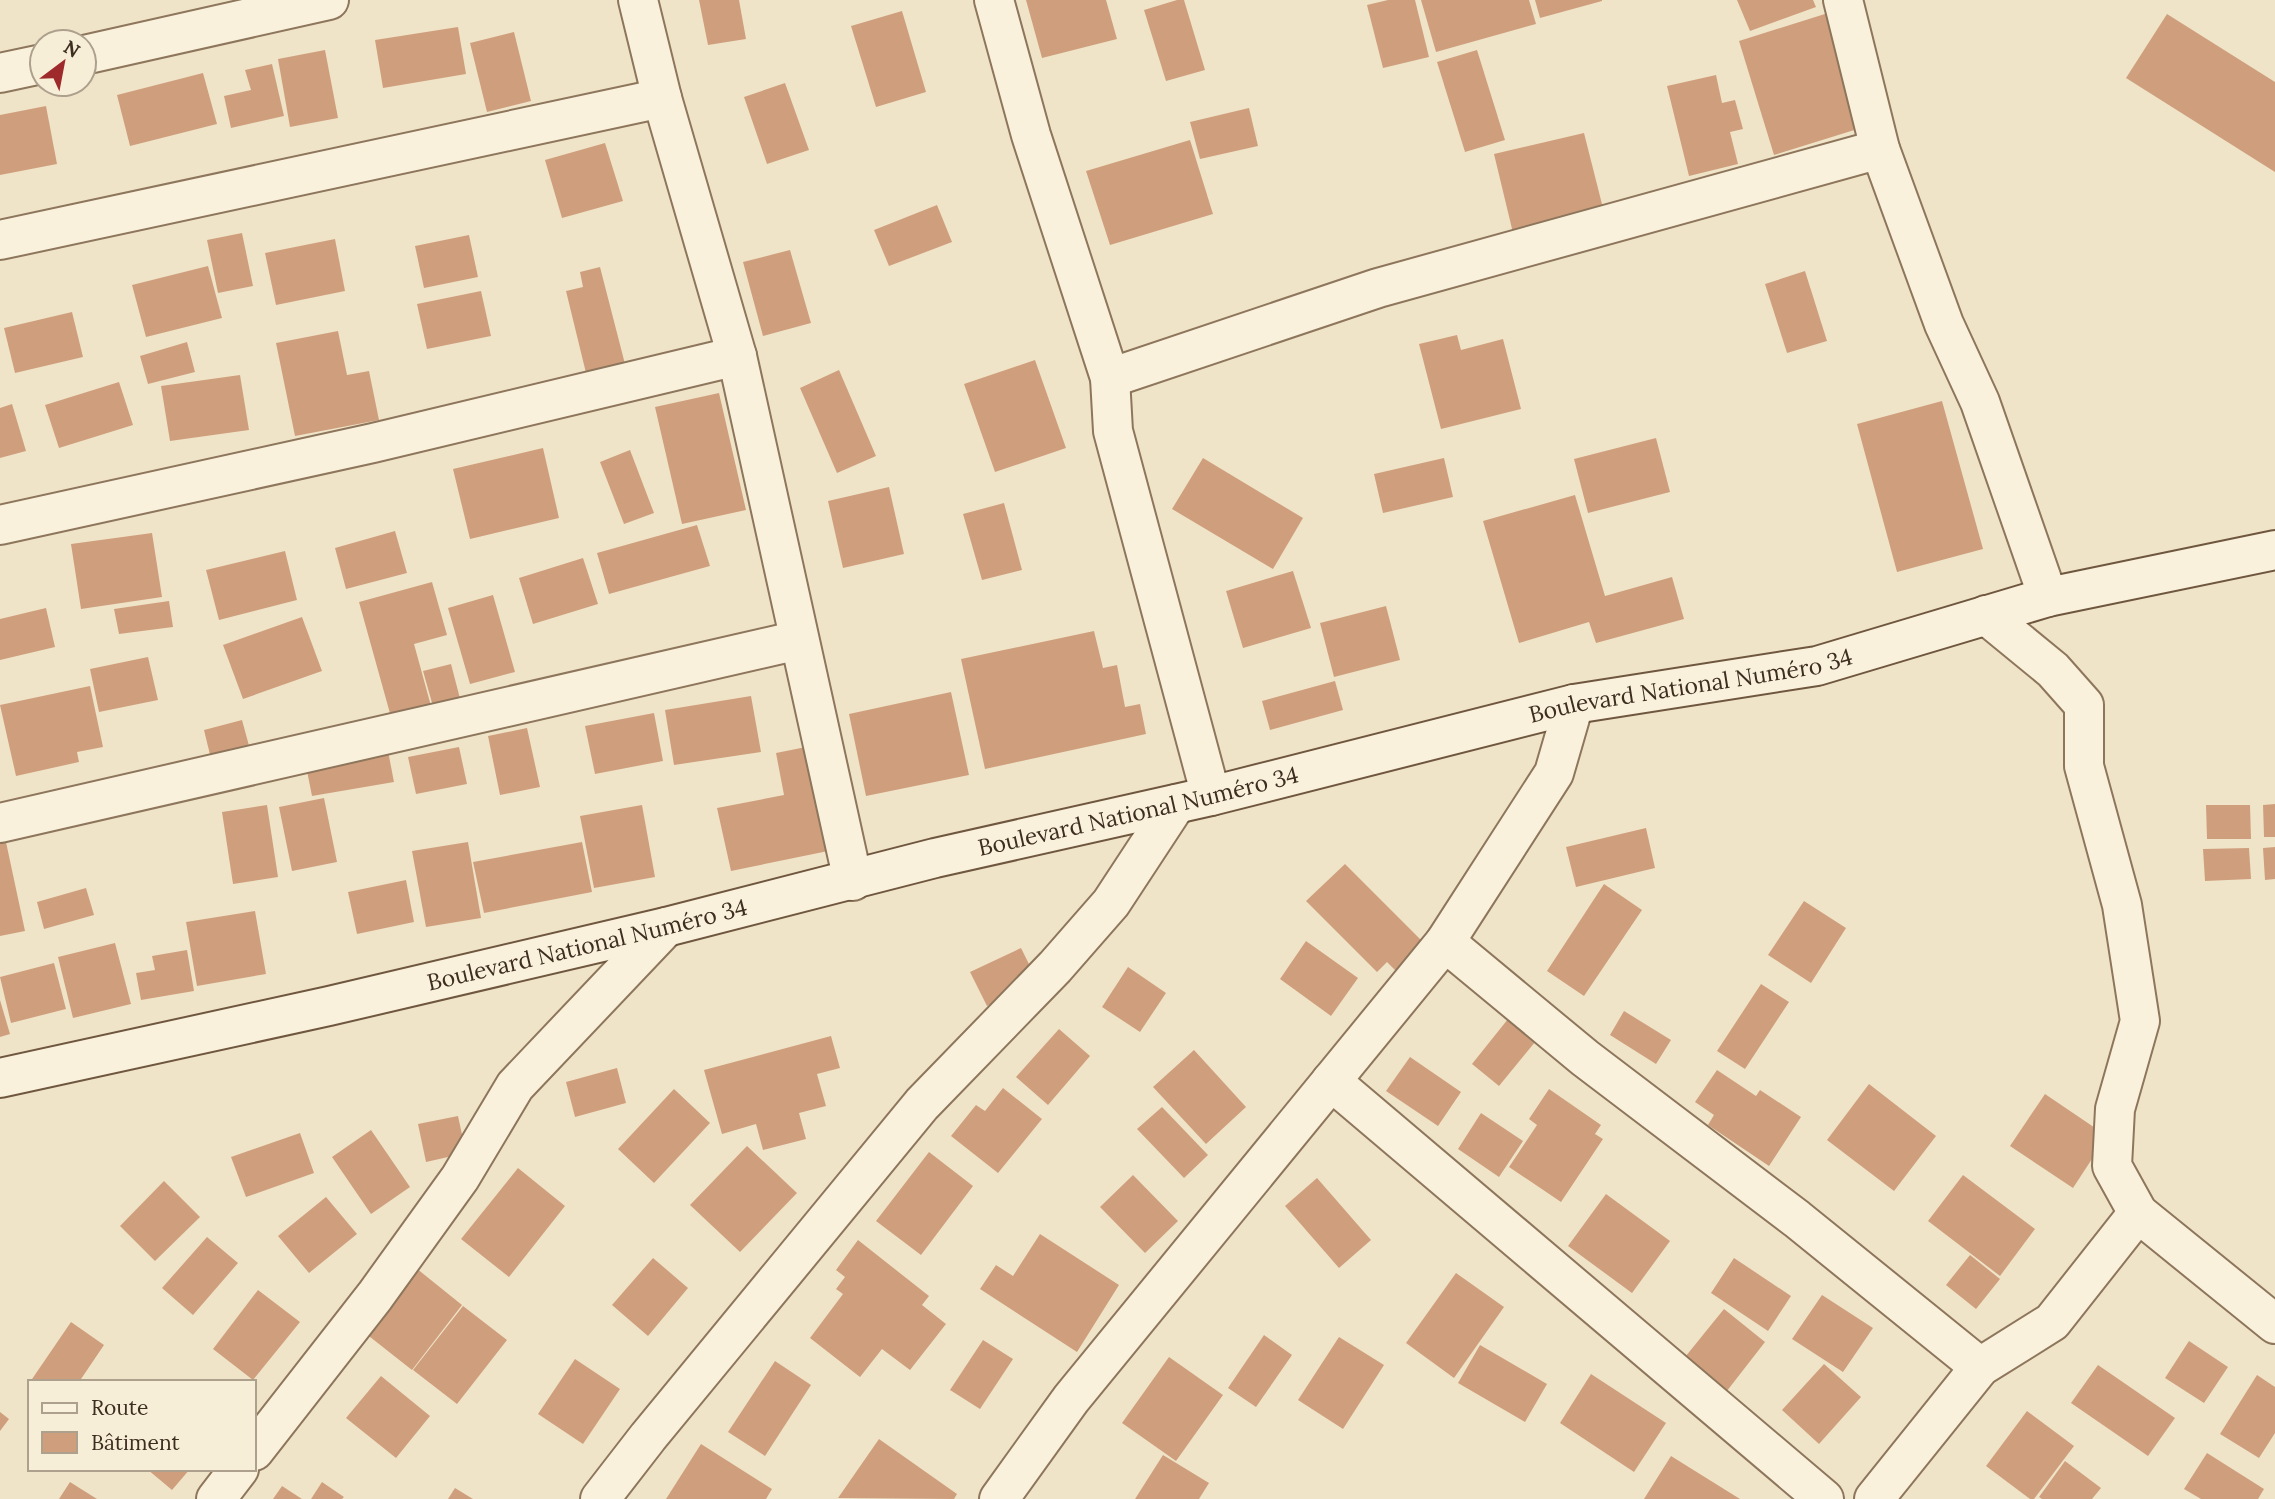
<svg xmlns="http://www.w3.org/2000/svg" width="2275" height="1499" font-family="Lora,serif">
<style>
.building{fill:#cf9f7d}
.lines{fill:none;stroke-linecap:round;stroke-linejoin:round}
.street-casing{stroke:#8d765c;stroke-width:42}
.secondary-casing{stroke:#6f573f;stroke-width:42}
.street{stroke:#faf1dc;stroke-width:38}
.secondary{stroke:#faf1dc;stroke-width:38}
.labels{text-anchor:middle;stroke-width:7;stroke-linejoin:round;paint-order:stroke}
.street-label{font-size:23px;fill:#3d2e20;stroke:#f7eed8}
</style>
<rect width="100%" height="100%" fill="#f0e4c8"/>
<g class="building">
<path d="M699,0h40l7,39 -38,6z"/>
<path d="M1026,0h80l11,39 -75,19z"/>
<path d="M1177,0h7l21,70 -39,11 -22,-71z"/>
<path d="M1388,0h27l14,57 -46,11 -16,-63z"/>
<path d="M1421,0h108l7,24 -100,28z"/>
<path d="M1535,0h67v1l-62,17z"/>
<path d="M1737,0h76l3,7 -66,24z"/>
<path d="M902,11l24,81 -50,15 -25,-81z"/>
<path d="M1828,13l36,114 -90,28 -35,-114z"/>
<path d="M2167,14l108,68v90l-149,-94z"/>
<path d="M458,27l8,47 -83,14 -8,-48z"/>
<path d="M514,32l17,69 -44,11 -17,-69z"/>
<path d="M325,50l13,68 -48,9 -12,-68z"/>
<path d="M1477,50l28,90 -40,12 -28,-90z"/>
<path d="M272,64l12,52 -53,12 -7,-32 27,-6 -6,-20z"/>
<path d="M203,73l14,51 -87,22 -13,-51z"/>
<path d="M1716,75l6,28 13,-3 8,29 -13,3 8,32 -49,12 -22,-90z"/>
<path d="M785,83l24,67 -42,14 -23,-67z"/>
<path d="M46,106l11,58 -57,11v-60z"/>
<path d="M1249,108l9,38 -58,13 -10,-37z"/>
<path d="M1584,133l20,79 -91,21 -19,-79z"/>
<path d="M1190,140l23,74 -103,31 -24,-74z"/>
<path d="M605,143l18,58 -61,17 -17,-58z"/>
<path d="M937,205l15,37 -63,24 -15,-36z"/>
<path d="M242,233l11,53 -35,7 -11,-53z"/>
<path d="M469,235l9,42 -54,11 -9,-42z"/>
<path d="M335,239l10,52 -69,14 -11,-52z"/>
<path d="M790,250l21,73 -48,13 -20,-74z"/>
<path d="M208,266l14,52 -76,19 -14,-52z"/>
<path d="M600,267l25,97 -39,9 -20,-82 17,-4 -3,-15z"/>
<path d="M1805,271l22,70 -40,12 -22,-69z"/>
<path d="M481,291l10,45 -64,13 -10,-45z"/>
<path d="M72,312l11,45 -68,16 -11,-45z"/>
<path d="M338,331l9,44 22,-4 10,49 -84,16 -19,-93z"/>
<path d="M1457,335l4,15 42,-11 18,70 -80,20 -22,-85z"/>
<path d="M187,342l8,30 -47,12 -8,-28z"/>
<path d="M1035,360l31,88 -71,24 -31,-88z"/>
<path d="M839,370l37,86 -39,17 -37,-85z"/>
<path d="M240,375l9,55 -79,11 -9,-55z"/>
<path d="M119,382l14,43 -74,23 -14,-43z"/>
<path d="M719,393l27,117 -64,14 -27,-117z"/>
<path d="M1942,401l41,148 -86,23 -40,-148z"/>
<path d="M12,404l14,47 -26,7v-50z"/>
<path d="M1656,438l14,54 -82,21 -14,-54z"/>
<path d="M543,448l16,70 -89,21 -17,-70z"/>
<path d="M630,450l24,63 -30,11 -24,-62z"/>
<path d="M1203,458l100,60 -30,51 -101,-60z"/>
<path d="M1444,458l9,39 -70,16 -9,-39z"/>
<path d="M889,487l15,67 -61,14 -15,-67z"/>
<path d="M1575,495l30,101 67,-19 12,42 -88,24 -7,-21 -70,21 -36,-122z"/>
<path d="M1004,503l18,67 -40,10 -19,-66z"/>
<path d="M697,525l13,41 -101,28 -12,-41z"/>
<path d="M395,531l12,42 -61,16 -11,-41z"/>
<path d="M152,533l10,64 -81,12 -10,-65z"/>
<path d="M285,551l12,49 -78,20 -13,-50z"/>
<path d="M583,558l15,46 -65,20 -14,-46z"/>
<path d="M1293,571l18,57 -68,20 -17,-57z"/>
<path d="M432,582l15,53 -33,9 17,62 -40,11 -32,-115z"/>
<path d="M493,595l22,77 -45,12 -22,-76z"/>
<path d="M169,601l4,26 -54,7 -5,-25z"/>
<path d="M1386,606l14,54 -66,17 -14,-54z"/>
<path d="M46,608l9,39 -55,13v-41z"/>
<path d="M302,617l20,54 -79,28 -20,-54z"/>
<path d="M1094,631l9,37 14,-3 8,42 15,-3 6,30 -161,35 -24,-110z"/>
<path d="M148,657l10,43 -59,12 -9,-43z"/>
<path d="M451,664l12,46 -27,7 -13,-46z"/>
<path d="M1335,681l8,29 -73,20 -8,-29z"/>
<path d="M90,686l13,61 -26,5 2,10 -63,14 -16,-71z"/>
<path d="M951,692l18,83 -103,21 -17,-82z"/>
<path d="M751,696l10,56 -87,13 -9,-55z"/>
<path d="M654,713l9,48 -68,13 -10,-48z"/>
<path d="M242,720l9,33 -39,10 -8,-33z"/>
<path d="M527,728l13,59 -40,8 -12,-59z"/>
<path d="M811,746l22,104 -102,21 -14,-63 67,-13 -8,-42z"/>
<path d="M459,747l8,37 -51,10 -8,-37z"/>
<path d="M388,751l6,31 -82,14 -6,-30z"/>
<path d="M324,798l13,64 -45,9 -13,-64z"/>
<path d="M2275,804v33h-11l-1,-32z"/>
<path d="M267,805l11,72 -45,7 -11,-72z"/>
<path d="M642,805l13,72 -61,11 -14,-72z"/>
<path d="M2206,805h44l1,34h-44z"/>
<path d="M1646,828l9,40 -79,19 -10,-40z"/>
<path d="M6,842l19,89 -25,5v-93z"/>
<path d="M468,842l13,76 -55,9 -14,-76z"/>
<path d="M582,842l10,50 -108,21 -11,-51z"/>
<path d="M2275,847v32l-10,1 -2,-32z"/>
<path d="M2249,848l2,31 -46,2 -2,-32z"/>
<path d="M1345,864l79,79 -28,28 -9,-9 -10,10 -71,-71z"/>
<path d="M406,880l8,42 -57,12 -9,-42z"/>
<path d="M1604,884l38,26 -58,86 -37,-25z"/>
<path d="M86,888l8,27 -50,14 -7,-27z"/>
<path d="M1804,901l42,27 -35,55 -43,-28z"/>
<path d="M255,911l11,63 -69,12 -11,-64z"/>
<path d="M1306,941l52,37 -27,38 -51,-37z"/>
<path d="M115,943l16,61 -58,14 -15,-61z"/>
<path d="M1021,948l16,32 -50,26 -17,-34z"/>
<path d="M187,950l7,41 -53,9 -5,-27 19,-3 -3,-14z"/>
<path d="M54,963l12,46 -55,14 -11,-46z"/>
<path d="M1128,967l38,26 -26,39 -38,-25z"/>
<path d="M1761,984l28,18 -44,67 -28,-18z"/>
<path d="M0,1000l10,34 -10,3z"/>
<path d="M1624,1011l47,29 -15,24 -46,-29z"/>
<path d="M1512,1014l28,22 -41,50 -27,-22z"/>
<path d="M1059,1029l31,27 -42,49 -32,-28z"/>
<path d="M831,1036l9,32 -23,6 9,32 -27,7 7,26 -43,11 -7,-26 -34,10 -18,-64z"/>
<path d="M1194,1050l52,57 -40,37 -53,-57z"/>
<path d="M1410,1057l51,35 -23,34 -52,-35z"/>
<path d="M617,1068l9,35 -51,14 -9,-35z"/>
<path d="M1717,1070l39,26 4,-6 41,27 -32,49 -61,-41 6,-10 -19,-13z"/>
<path d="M1869,1084l67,52 -42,55 -67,-51z"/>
<path d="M1003,1088l39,31 -44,54 -47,-37 25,-31 9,6z"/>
<path d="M674,1089l36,34 -56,60 -36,-34z"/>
<path d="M1549,1089l52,36 -6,9 8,5 -42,63 -52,-35 28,-42 -8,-6z"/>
<path d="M2045,1094l62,42 -34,52 -63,-42z"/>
<path d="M1162,1107l46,48 -24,23 -47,-49z"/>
<path d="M1481,1113l42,28 -24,36 -41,-28z"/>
<path d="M458,1116l8,37 -40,9 -8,-38z"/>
<path d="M371,1130l39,57 -39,27 -39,-57z"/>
<path d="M300,1133l14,40 -68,24 -15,-40z"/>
<path d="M747,1146l50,47 -57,59 -50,-47z"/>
<path d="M929,1152l44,34 -52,69 -45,-34z"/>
<path d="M518,1168l47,38 -56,71 -48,-38z"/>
<path d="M1133,1175l45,46 -33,32 -45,-46z"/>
<path d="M1963,1175l72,54 -35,47 -72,-55z"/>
<path d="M1317,1178l54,62 -32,28 -54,-62z"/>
<path d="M164,1181l36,36 -45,44 -35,-35z"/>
<path d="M1606,1194l64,47 -38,52 -64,-47z"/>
<path d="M326,1197l31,37 -48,39 -31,-37z"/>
<path d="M1040,1234l79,51 -42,67 -97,-63 16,-24 17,11z"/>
<path d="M207,1237l31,26 -45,52 -31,-27z"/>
<path d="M858,1240l71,56 -7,9 24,19 -36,46 -28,-21 -22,28 -50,-39 33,-44 -7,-5 9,-12 -9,-7z"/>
<path d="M1970,1255l30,24 -24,30 -30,-24z"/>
<path d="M653,1258l35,30 -40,48 -36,-31z"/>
<path d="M1734,1258l57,38 -23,35 -57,-38z"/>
<path d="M416,1268l46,37 -50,65 -47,-37z"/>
<path d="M1456,1273l48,34 -50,71 -48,-35z"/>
<path d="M258,1290l42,32 -47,58 -40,-31z"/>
<path d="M1822,1295l51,33 -30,44 -51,-33z"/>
<path d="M463,1306l44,34 -50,64 -44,-34z"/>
<path d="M1724,1309l41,33 -42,54 -42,-34z"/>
<path d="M71,1322l33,23 -25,37h-49z"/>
<path d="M1264,1335l28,20 -36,52 -28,-19z"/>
<path d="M1339,1337l45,28 -41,64 -45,-29z"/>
<path d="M983,1340l30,19 -33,50 -30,-19z"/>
<path d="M2189,1341l39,26 -24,36 -39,-25z"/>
<path d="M1480,1345l67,39 -22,38 -67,-39z"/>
<path d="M1169,1357l54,38 -47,66 -54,-38z"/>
<path d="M575,1359l45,30 -37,55 -45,-30z"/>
<path d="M775,1361l36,24 -46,71 -37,-24z"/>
<path d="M1824,1364l37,33 -42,47 -37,-34z"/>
<path d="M2098,1365l77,53 -27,38 -77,-53z"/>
<path d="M1591,1374l75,49 -32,49 -74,-49z"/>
<path d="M2257,1375l18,12v46l-16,25 -39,-24z"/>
<path d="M381,1376l49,40 -34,42 -50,-40z"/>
<path d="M2027,1411l47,35 -40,53h-4l-44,-33z"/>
<path d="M0,1412l9,7 -9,12z"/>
<path d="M879,1439l78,55 -3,5 -116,-1z"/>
<path d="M701,1444l71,45 -6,10h-100z"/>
<path d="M2207,1453l57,36 -6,10h-57l-17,-10z"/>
<path d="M1163,1455l46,28 -10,16h-64z"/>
<path d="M1671,1456l69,43h-96z"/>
<path d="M2065,1461l36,27 -9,11h-50l-3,-2z"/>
<path d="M147,1469h43l-18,21z"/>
<path d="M70,1482l27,17h-38z"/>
<path d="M322,1482l22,15 -2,2h-31z"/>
<path d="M282,1486l20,13h-29z"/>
<path d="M455,1488l18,11h-25z"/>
</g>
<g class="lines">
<defs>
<g id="street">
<path d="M638,0l24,98 75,258 116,525"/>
<path d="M994,0l37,135 79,243 3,53 98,365"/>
<path d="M1843,0l37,149 64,175 36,78 68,195"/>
<path d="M84,55l245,-55"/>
<path d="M0,73l42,-9"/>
<path d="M0,240l662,-142"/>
<path d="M1110,378l268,-90 502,-139"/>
<path d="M0,525l373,-82 364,-87"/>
<path d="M1986,615l67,55 31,35v61l38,139 18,116 -25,88 -3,57 26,47 137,111"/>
<path d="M0,823l799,-183"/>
<path d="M1445,942l140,116 212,161 183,148"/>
<path d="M1331,1081l493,418"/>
<path d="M254,1451l121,-155 85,-118 55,-92 151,-159"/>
<path d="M216,1499l23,-30"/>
<path d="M600,1499l48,-62 274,-333 133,-137 56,-64 65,-99"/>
<path d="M999,1499l72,-100 374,-457 109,-169 20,-69"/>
<path d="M1874,1499l106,-132 72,-45 86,-109"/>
</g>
<g id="secondary">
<path id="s1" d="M0,1078l329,-72 337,-79 269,-69 276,-62 363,-92 243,-38 231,-69 227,-47"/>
</g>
</defs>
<use href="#street" class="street-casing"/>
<use href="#secondary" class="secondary-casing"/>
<use href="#street" class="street"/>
<use href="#secondary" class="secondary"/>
</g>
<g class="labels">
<g class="street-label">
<text dy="8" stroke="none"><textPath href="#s1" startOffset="1736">Boulevard National Numéro 34</textPath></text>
<text dy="8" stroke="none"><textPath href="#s1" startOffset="1169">Boulevard National Numéro 34</textPath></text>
<text dy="8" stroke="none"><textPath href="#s1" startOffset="602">Boulevard National Numéro 34</textPath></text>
</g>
</g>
<rect x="28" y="1380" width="228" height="91" fill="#f7eed8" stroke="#ada18e" stroke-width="2"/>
<rect x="42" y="1403" width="35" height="10" fill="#faf1dc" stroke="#ada18e" stroke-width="2"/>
<text x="91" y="1415" font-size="21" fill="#3d2e20">Route</text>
<rect x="42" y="1432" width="35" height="21" fill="#cf9f7d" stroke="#ada18e" stroke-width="2"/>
<text x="91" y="1450" font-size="21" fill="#3d2e20">Bâtiment</text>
<g transform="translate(63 63) rotate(32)"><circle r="33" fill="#f7eed8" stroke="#ada18e" stroke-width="2"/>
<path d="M0-5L12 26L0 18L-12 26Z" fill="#9e2a2b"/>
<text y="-10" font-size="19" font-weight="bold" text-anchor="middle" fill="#3d2e20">N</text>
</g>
</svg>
